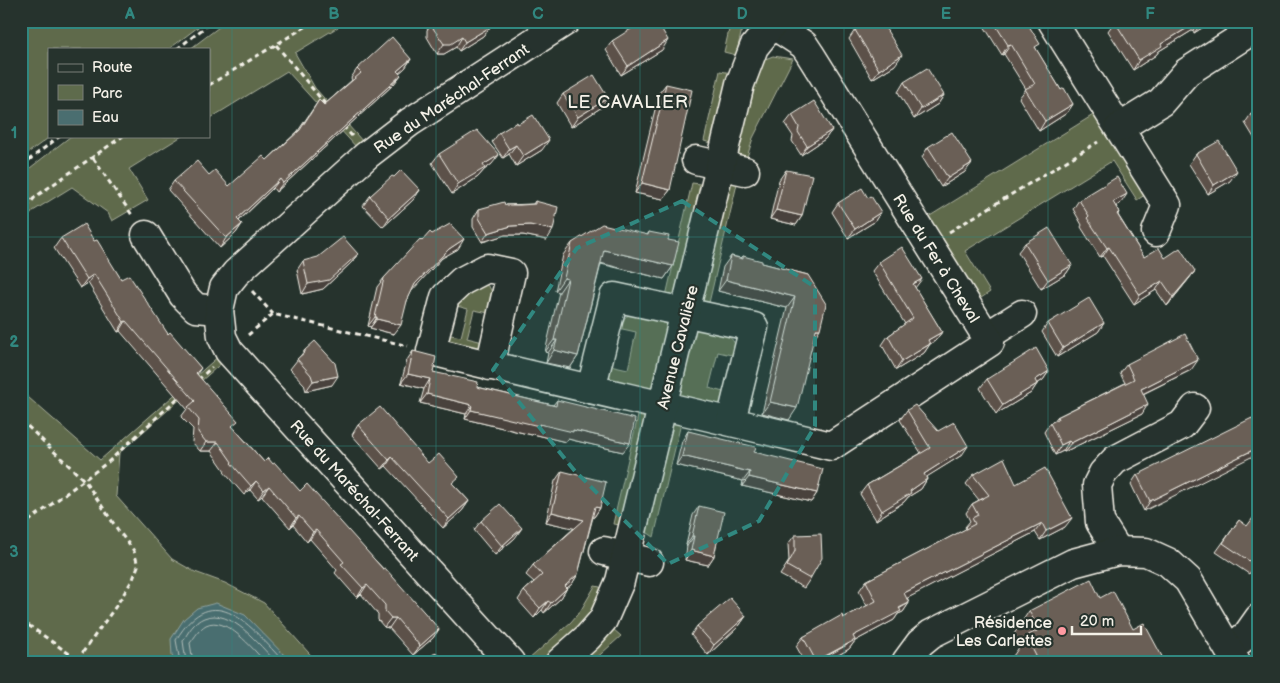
<svg xmlns="http://www.w3.org/2000/svg" width="1280" height="683" font-family="'Balsamiq Sans',sans-serif">
<style>
.green{fill:#5e6b4c;stroke:#a9ae9a}
.water{fill:#4a6e70;stroke:#8ea2a0}
.lines{fill:none;stroke-linecap:round;stroke-linejoin:round}
.shore{stroke:#b0bdb8;stroke-width:1}
.minor-casing{stroke:#f4f1e8;stroke-width:31}
.path{stroke:#f4f1e8;stroke-width:3;stroke-dasharray:5 4;stroke-linecap:butt}
.minor{stroke:#26332d;stroke-width:28}
.wall{fill:#5b514a;stroke:#f4f1e8}
.shaded-wall{fill:#4a423c;stroke:#f4f1e8}
.building{fill:#6a5e56;stroke:#f4f1e8}
.marked{fill:#318880;fill-opacity:0.2;stroke:#318880;stroke-width:4;stroke-dasharray:10 6;stroke-linejoin:round}
.grid{fill:none;stroke:#318880;stroke-width:1;stroke-opacity:0.55}
.poi-dot{fill:#ff9aa2;stroke:#26332d;stroke-width:2}
.labels{text-anchor:middle;stroke-width:4.5;stroke-linejoin:round;paint-order:stroke}
.street-label{font-size:16px;fill:#f4f1e8;stroke:#26332d}
.poi-label{font-size:16px;fill:#f4f1e8;stroke:#26332d;text-anchor:end}
.neighbourhood-label{font-size:18px;letter-spacing:1px;fill:#f4f1e8;stroke:#26332d}
.neatline{fill:none;stroke:#318880;stroke-width:2}
.grid-label{font-size:16px;text-anchor:middle;font-weight:bold;fill:#318880}
</style>
<rect width="100%" height="100%" fill="#26332d"/>
<filter id="ink" filterUnits="userSpaceOnUse"><feTurbulence type="fractalNoise" baseFrequency=".02" numOctaves="2"/><feDisplacementMap in="SourceGraphic" scale="10" xChannelSelector="R" yChannelSelector="G"/><feConvolveMatrix kernelMatrix="1 2 1 2 8 2 1 2 1" color-interpolation-filters="sRGB"/></filter>
<g filter="url(#ink)">
<g class="green">
<path d="M21,21h185l-37,28h-120v87h2l-30,22z"/>
<path d="M227,21h121l-53,32 20,35 49,55 -6,6 -71,-78 -78,48v-70h-19z"/>
<path d="M731,21h13l-8,34 -12,-3z"/>
<path d="M773,56l20,3 -40,79 -6,19 -10,-4 2,-28 21,-64z"/>
<path d="M720,71l12,2 -17,71 -11,-3z"/>
<path d="M1098,112l50,81 -11,7 -25,-39 -147,90 25,41 -15,10 -50,-83z"/>
<path d="M71,136h111l-53,33 19,31 -36,21 -4,-8 -36,-26 -39,24 -12,16v-52z"/>
<path d="M726,181h11v3l-29,123 -8,-7z"/>
<path d="M692,183l8,1 3,5 -26,104 -5,3h-6z"/>
<path d="M482,283c15,5 10,18 7,30l-15,-3 -7,28 16,4 -2,10 -37,-8 2,-10 15,3 7,-28 -15,-4z"/>
<path d="M635,312c12,3 29,4 34,16l-10,54 -13,9 -35,-11 -3,-9 2,-6 18,4 8,-37 -18,-4c3,-9 8,-12 17,-16z"/>
<path d="M703,328c17,5 35,5 33,28l-18,-4 -9,36 18,5 -1,6 -7,6 -35,-4 -8,-14 18,-58z"/>
<path d="M220,355l5,5 -106,93 -3,43 56,63 23,13 30,11 39,20 53,59h-296v-271l79,69z"/>
<path d="M638,416l12,3 -29,106 -8,-1z"/>
<path d="M678,422l3,1 -27,114 -9,-6 25,-105z"/>
<path d="M595,586l5,1 3,5 -12,26 -45,43 -11,1 -7,-2 43,-38 10,-12z"/>
<path d="M613,629l8,7 -29,26h-16l33,-32z"/>
</g>
<path class="water" d="M216,603l29,12 46,47h-115l-4,-6 -1,-17 13,-20 13,-11z"/>
<g class="lines">
<g class="shore">
<path d="M180,662l-4,-22c38,-64 75,-13 108,22"/>
<path d="M186,662l-3,-21c5,-9 11,-19 21,-23 27,-11 55,27 72,44"/>
<path d="M193,662l-3,-19c5,-6 9,-14 16,-18 20,-10 47,24 59,37"/>
</g>
<defs>
<g id="minor">
<path d="M1052,21l115,184 -11,27"/>
<path d="M1119,128l42,-26 26,-30 72,-46"/>
<path d="M696,160l49,11"/>
<path d="M146,235l37,60 13,13 23,2"/>
<path d="M987,336l35,-22"/>
<path d="M490,366l21,-93 -24,-5 -25,13 -17,16 -14,54c133,33 267,62 400,95l159,-104 -180,-288 -6,-9 -32,-21v-3"/>
<path d="M591,389l23,-92 140,30 -23,94"/>
<path d="M604,551l45,11"/>
<path d="M1118,551l-18,-29 -3,-37 6,-12 12,-13 67,-35 13,-17"/>
<path d="M1229,649l18,-14 12,-17"/>
<path d="M510,662l-281,-311 -7,-14 -3,-27 5,-22 12,-15 131,-118 43,-33 156,-101"/>
<path d="M560,662l28,-25 15,-17 17,-39 120,-497 14,-37 21,-26"/>
<path d="M906,662l14,-19 11,-9 142,-71 45,-12 28,1 22,10 20,18 48,82"/>
</g>
</defs>
<use href="#minor" class="minor-casing"/>
<g class="path">
<path d="M276,45l51,61"/>
<path d="M177,49l36,-28"/>
<path d="M209,85l106,-64"/>
<path d="M343,126l9,10"/>
<path d="M93,158l39,57"/>
<path d="M21,166l39,-30"/>
<path d="M21,215l14,-18 88,-61"/>
<path d="M949,232l149,-90"/>
<path d="M252,291l21,23"/>
<path d="M248,335l25,-21 135,32"/>
<path d="M198,380l14,-13"/>
<path d="M21,420l64,61 33,49 16,21 4,15 -5,13 -17,27 -38,53"/>
<path d="M21,527l87,-65 72,-66"/>
<path d="M21,620l60,42"/>
</g>
<use href="#minor" class="minor"/>
</g>
<g class="wall">
<path d="M433,21h63l-7,5 1,1 -7,9 -24,15 -3,-4 -12,7h-7l-10,-17v-7z"/>
<path d="M985,21h41l10,28 25,41 12,14 -6,9 -28,18 -20,-33 7,-9 -22,-35 -2,1 -18,-29 2,-3z"/>
<path d="M1115,21l32,2 3,-2h63l-19,12 -1,-3 -34,21 -3,4 -23,15 -25,-39z"/>
<path d="M645,26l17,24 -41,25 -15,-25 6,-9z"/>
<path d="M855,30l40,35 -23,14 -23,-40z"/>
<path d="M411,59l-6,9 -6,5 -5,11 -118,108 -3,-4 -34,33 3,3 -6,9 -16,15 -52,-58 6,-9 35,-6 20,11 38,-26 31,-29 21,-31 5,5 28,-25 -1,-2 6,-9z"/>
<path d="M904,82l40,13 -6,9 -24,15 -16,-27z"/>
<path d="M666,84l4,106 -7,9 -28,-6 24,-100z"/>
<path d="M563,94l39,13 -31,20 -14,-24z"/>
<path d="M1259,109v37l-14,-23 6,-9z"/>
<path d="M792,115l40,15 -7,9 -24,16 -9,-14 1,-5 -8,-12z"/>
<path d="M518,124l24,26 -26,16 -7,-12 -6,4 -11,-16 7,-9z"/>
<path d="M928,147l37,25 -24,15 -19,-30z"/>
<path d="M439,154l53,10 -8,6 -6,7 -26,17 -20,-31z"/>
<path d="M1196,154l34,27 -22,13 -19,-30z"/>
<path d="M786,170l16,46 -6,9 -26,-6 9,-39z"/>
<path d="M394,177l26,13 -7,10 -30,27 -20,-21 7,-10z"/>
<path d="M868,198l13,14 -7,10 -26,16 -16,-26 6,-9z"/>
<path d="M1079,200l42,3 -5,3 3,6 -1,3 26,42 21,1 30,13 -7,9 -21,26 -11,-16 -22,14 -31,-48 -3,1 -19,-30 1,-2 -9,-16z"/>
<path d="M535,201l12,39 -24,-5h-18l-23,7 -9,-15v-8l6,-10 26,-4 28,-1z"/>
<path d="M649,232l19,8 5,26 -9,13 -63,-15 -23,92 -8,12 -24,-5 2,-10 -3,-1 14,-60 -4,-1 8,-36 9,-12 75,-8z"/>
<path d="M432,234l26,15 -16,9 -30,32 -5,11 -13,33 -24,-6 1,-1 -3,-1 9,-39 7,-9 38,-37z"/>
<path d="M61,238l33,3 27,38 47,55 33,34 -4,6 36,53 31,35 9,2 27,27 74,68 65,70 -6,9 -20,17 -24,-27 -5,-1 -6,-7v-6l-17,-20 -4,4 -22,-25 2,-3 -27,-31 -3,3 -14,-17 -3,3 -28,-32 -4,3 -8,-9 -6,5 -20,-23 1,-1 -14,-20h-11l-8,-9 1,-13 -12,-12 6,-8 -67,-78 -2,1 -30,-49 -8,5 -26,-40z"/>
<path d="M1025,243l47,22 -6,9 -25,15 -23,-37z"/>
<path d="M358,254l-7,9 -28,26 -21,5 -5,-24 6,-9z"/>
<path d="M731,256l10,2 2,-2 19,7 46,12 5,64 -24,81 -27,-7 25,-105 -69,-17 5,-24z"/>
<path d="M879,262l36,26 27,44 -7,9 -5,3 -6,9 -28,17 -14,-25 6,-9 17,-12 -33,-53z"/>
<path d="M1048,323h56l-6,9 -41,25 -15,-25z"/>
<path d="M305,350l27,35 -26,6 -2,-7 -14,-15z"/>
<path d="M413,351l20,21 44,15 76,18 4,-5 66,52 -55,-13 -2,3 -33,-8 -1,1 -67,-16 1,-5 -46,-11 4,-14 -23,-6 6,-23z"/>
<path d="M1127,364l64,6 -48,24 -1,20 -78,38 -1,-1 -8,4 -11,-23 6,-9 4,-2 3,-4 68,-34 -5,-10z"/>
<path d="M1049,371l-6,9 -6,4 -6,9 -35,21 -16,-26 7,-9z"/>
<path d="M907,410l31,21 24,24 -36,22 1,2 -6,10 -13,8 -4,5 -28,18 -16,-26 7,-9 54,-32 -21,-33z"/>
<path d="M358,425l70,38 26,22 15,16 -7,10 -19,17 -57,-62 -4,3 -30,-34z"/>
<path d="M688,431l66,21 63,41 -6,9 -69,-16 1,-5 -67,-16 6,-24z"/>
<path d="M1259,431l-115,80 -13,-27 6,-9z"/>
<path d="M562,471l38,37 -6,9h-1l-15,57 -6,10 -5,4 -6,10 -17,15 -2,-3 -8,8 -16,-18 6,-9 10,-9 -8,-7 7,-10 41,-37 -28,-6 9,-41z"/>
<path d="M973,475l43,9 49,43 -25,13 -5,-8 -128,66 2,5 -6,9 -5,2 -4,6 -39,21 -6,8 -23,13h-21l-9,-16 7,-9 40,-19 24,-12 -8,-15 7,-10 100,-52 -1,-2 5,-6 -4,-8 6,-9 7,-4 -13,-16z"/>
<path d="M699,506l15,50 -6,9 -23,-5 2,-14 -1,-1 7,-30z"/>
<path d="M1239,520l20,40 -10,14 -33,-22z"/>
<path d="M481,521l34,17 -20,17 -21,-25z"/>
<path d="M795,535l15,44 -6,9 -24,-13 9,-14 -1,-17z"/>
<path d="M1100,598l33,31 32,33h-153l-1,-3 9,-13 -6,-12 15,-23z"/>
<path d="M746,616l-7,10 -31,29 -17,-20 6,-9z"/>
</g>
<g class="shaded-wall">
<path d="M488,21h8l-16,10 7,-9z"/>
<path d="M1199,21l-6,9 -34,21 -3,4 -23,15 6,-10 22,-16z"/>
<path d="M1205,21h8l-19,12 7,-9z"/>
<path d="M490,27l-7,9 -24,15 6,-9z"/>
<path d="M462,37l-6,10 -12,7h-7l7,-10z"/>
<path d="M668,40l-6,10 -41,25 7,-9z"/>
<path d="M1011,44l-7,10 -2,1 6,-10z"/>
<path d="M902,55l-7,10 -23,14 7,-9z"/>
<path d="M411,59l-6,9 -14,12 6,-9z"/>
<path d="M401,75l-7,9 -118,108 7,-9z"/>
<path d="M944,95l-6,9 -24,15 7,-10z"/>
<path d="M608,98l-6,9 -31,20 7,-10z"/>
<path d="M1073,104l-6,9 -28,18 6,-10z"/>
<path d="M832,130l-7,9 -24,16 6,-9z"/>
<path d="M549,140l-7,10 -26,16 7,-10z"/>
<path d="M516,145l-7,9 -6,4 6,-9z"/>
<path d="M499,155l-7,9 -8,6 -6,7 -26,17 6,-10 25,-19z"/>
<path d="M972,163l-7,9 -24,15 7,-9z"/>
<path d="M1237,171l-7,10 -22,13 6,-9z"/>
<path d="M280,179l-7,9 -42,40 6,-9z"/>
<path d="M642,183l28,7 -7,9 -28,-6z"/>
<path d="M420,190l-7,10 -30,27 6,-9z"/>
<path d="M1127,194l-6,9 -14,9 6,-10z"/>
<path d="M776,210l26,6 -6,9 -26,-6z"/>
<path d="M881,212l-7,10 -26,16 7,-9z"/>
<path d="M242,224l-6,9 -16,15 6,-10z"/>
<path d="M530,225l23,5 -6,10 -24,-5h-18l-23,7 6,-9 23,-7z"/>
<path d="M464,239l-6,10 -16,9 -33,36 6,-10 34,-35z"/>
<path d="M1109,247l-6,9 -3,1 7,-9z"/>
<path d="M604,250l69,16 -9,13 -68,-17z"/>
<path d="M358,254l-7,9 -28,26 -21,5 6,-10z"/>
<path d="M1072,265l-6,9 -25,15 7,-9z"/>
<path d="M1195,271l-7,9 -21,26 6,-9z"/>
<path d="M94,274l-6,9 -8,5 7,-9z"/>
<path d="M564,278l4,1 -9,13 -4,-1z"/>
<path d="M922,279l-7,9 -2,-4z"/>
<path d="M726,280l69,17 -8,11 -69,-17z"/>
<path d="M1162,281l-6,9 -22,14 6,-9z"/>
<path d="M375,317h2l-6,10 -3,-1z"/>
<path d="M377,319l24,6 -7,9 -24,-6z"/>
<path d="M126,321l-6,10 -2,1 6,-10z"/>
<path d="M1104,323l-6,9 -41,25 6,-9z"/>
<path d="M816,329h4l-8,12z"/>
<path d="M942,332l-7,9 -14,8 7,-9z"/>
<path d="M554,340h3l-9,13 -3,-1z"/>
<path d="M930,344l-6,9 -28,17 6,-9z"/>
<path d="M554,350l24,6 -8,12 -24,-5z"/>
<path d="M1198,360l-7,10 -57,28 7,-9z"/>
<path d="M1049,371l-6,9 -14,9 6,-9z"/>
<path d="M408,374l22,5 -6,10 -23,-6z"/>
<path d="M338,376l-6,9 -26,6 7,-10z"/>
<path d="M1037,384l-6,9 -35,21 7,-9z"/>
<path d="M427,394l45,11 -6,9 -46,-11z"/>
<path d="M770,402l27,6 -8,12 -27,-7z"/>
<path d="M1148,404l-6,10 -78,38 7,-9z"/>
<path d="M471,410l68,14 34,6 57,13 -7,9 -55,-13 -2,3 -33,-8 -1,1 -67,-16z"/>
<path d="M1069,441l-6,10 -8,4 6,-10z"/>
<path d="M206,442h12l-7,9h-11z"/>
<path d="M968,446l-6,9 -45,28 7,-9z"/>
<path d="M1259,447v6l-115,58 6,-10z"/>
<path d="M682,456l68,16 -7,9 -67,-16z"/>
<path d="M392,457l-6,9 -4,3 7,-9z"/>
<path d="M749,477l68,16 -6,9 -69,-16z"/>
<path d="M927,479l-6,10 -13,8 -4,5 -28,18 6,-9 28,-20z"/>
<path d="M256,481l-6,9 -6,5 7,-9z"/>
<path d="M269,486l-7,10 -4,3 6,-9z"/>
<path d="M469,501l-7,10 -19,17 6,-9z"/>
<path d="M595,507l5,1 -6,9h-5z"/>
<path d="M552,512l32,8 -7,9 -31,-7z"/>
<path d="M299,516l-6,9 -3,3 6,-10z"/>
<path d="M1072,518l-7,9 -25,13 6,-9z"/>
<path d="M1042,523l-7,9 -137,71 6,-10z"/>
<path d="M522,528l-7,10 -20,17 7,-9z"/>
<path d="M316,530l-6,9 -3,3 6,-10z"/>
<path d="M692,536h2l-7,10 -1,-1z"/>
<path d="M691,550l23,6 -6,9 -23,-5z"/>
<path d="M578,574l-6,10 -14,11 7,-9z"/>
<path d="M367,585l-6,9 -4,4 6,-10z"/>
<path d="M567,588l-6,10 -17,15 7,-10z"/>
<path d="M548,601l-6,9 -8,8 6,-10z"/>
<path d="M909,603l-6,9 -5,2 -4,6 -39,21 -6,8 -23,13h-10l31,-17 6,-9z"/>
<path d="M746,616l-7,10 -31,29 6,-10z"/>
<path d="M391,618h5l-7,10 -5,-1z"/>
<path d="M439,629l-6,9 -20,17 7,-9z"/>
</g>
<g class="building">
<path d="M433,21h55l-1,1 3,5 -25,15 -3,-5 -11,7h-7l-11,-16z"/>
<path d="M653,21h4l11,19 -40,26 -16,-25 30,-19 3,4z"/>
<path d="M869,21h12l21,34 -23,15 -24,-40z"/>
<path d="M993,21h33l14,23 -5,3 26,43 3,-2 9,16 -28,17 -20,-32 10,-5 -24,-40 -3,1z"/>
<path d="M1147,21v2l3,-2h49l-38,23 1,2 -23,14 -24,-38z"/>
<path d="M392,37l19,22 -14,12 4,4 -118,108 -3,-4 -43,40 5,5 -16,14 -52,-57 23,-20 12,14 6,-5 14,16 34,-30 4,4 33,-30 19,-30 5,5 37,-32 -4,-4z"/>
<path d="M927,68l17,27 -23,14 -17,-27z"/>
<path d="M594,75l14,23 -30,19 -15,-23z"/>
<path d="M666,84l26,6 -22,100 -28,-7z"/>
<path d="M814,101l18,29 -25,16 -9,-14 1,-5 -7,-12z"/>
<path d="M1259,109v17l-8,-12z"/>
<path d="M533,115l16,25 -26,16 -7,-11 -7,4 -10,-16 18,-11 1,2z"/>
<path d="M477,130l22,25 -16,10 2,3 -27,16 -19,-30z"/>
<path d="M952,132l20,31 -24,15 -20,-31z"/>
<path d="M1219,141l18,30 -23,14 -18,-31z"/>
<path d="M401,170l19,20 -31,28 -19,-22 22,-20 2,1z"/>
<path d="M786,170l26,5 -10,41 -26,-6z"/>
<path d="M1117,177l10,17 -14,8 6,10 -2,2 27,43 15,-9 6,10 15,-10 15,23 -22,26 -11,-16 -22,14 -31,-48 -2,1 -20,-30 2,-2 -10,-16z"/>
<path d="M862,188l6,10 3,-2 10,16 -26,17 -17,-26z"/>
<path d="M535,201l23,6 -5,23 -23,-5 -19,1 -23,7 -9,-15v-9l25,-7 1,3h15l15,-1z"/>
<path d="M84,224l10,17 3,-1 24,39 8,-4 39,59 2,-2 31,36 -5,5 42,48 -6,5 32,36 4,-4 5,6 2,-1 25,28 7,-7 67,75 9,10 2,-1 54,61 -19,17 -24,-28h-5l-6,-7v-6l-18,-20 -4,3 -22,-24 3,-2 -28,-32 -3,2 -14,-16 -3,2 -27,-32 -5,4 -8,-9 -5,5 -20,-23 1,-1 -14,-20h-12l-8,-10 1,-12 -11,-13 7,-6 -69,-80 -2,1 -30,-48 -7,5 -26,-41z"/>
<path d="M450,224l14,15 -15,10 -34,35 -8,17 -6,24 -24,-6v-2h-2l9,-39 36,-39 2,2 8,-9 2,2z"/>
<path d="M602,224l46,11 1,-3 20,4 -1,4 11,2 -6,24 -69,-16 -26,106 -24,-6 3,-10h-3l14,-61 -4,-1 8,-35z"/>
<path d="M1049,228l23,37 -24,15 -23,-37z"/>
<path d="M343,237l15,17 -29,26 -21,4 -5,-23 15,-4z"/>
<path d="M902,247l20,32 -9,5 29,48 -14,8 2,4 -28,17 -14,-25 25,-18 -34,-56z"/>
<path d="M731,256l12,3v-3l19,5v2l46,12 18,29 -6,25h-4l-19,79 -27,-6 25,-105 -69,-17z"/>
<path d="M1089,298l15,25 -41,25 -15,-25z"/>
<path d="M1185,334l13,26 -57,29 7,15 -77,39 -2,-2 -8,4 -11,-22 8,-4 -1,-2 77,-38 -7,-15z"/>
<path d="M315,341l20,22 3,13 -25,5 -2,-6 -14,-16 8,-7v-2z"/>
<path d="M1036,348l13,23 -14,9 2,4 -34,21 -16,-26z"/>
<path d="M413,351l23,6 -3,15 45,10 -1,5 79,19 1,-6 78,19 -5,24 -57,-13v2l-34,-8v2l-68,-16 1,-5 -45,-11 3,-15 -22,-5z"/>
<path d="M915,405l23,26 16,-9 14,24 -44,28 3,5 -17,12 1,2 -29,18 -15,-26 63,-37 -23,-38z"/>
<path d="M380,407l48,56 11,-9 20,23 -7,6 17,18 -20,18 -57,-62 -3,3 -31,-35z"/>
<path d="M1252,418l7,13v16l-109,54 -13,-26z"/>
<path d="M688,431l68,16 -2,5 69,17 -6,24 -68,-16 1,-5 -68,-16z"/>
<path d="M1004,458l12,26 29,-16 27,50 -26,13 -4,-8 -138,70 5,10 -10,5 2,3 -48,25 2,4 -39,21 -13,-24 39,-22 1,3 33,-17 -10,-20 109,-57 -3,-6 6,-3 -6,-11 17,-9 -16,-20z"/>
<path d="M562,471l44,11 -6,26 -5,-1 -17,67 -13,12 2,2 -16,15 -3,-2 -8,7 -16,-17 18,-16 -9,-10 51,-45 -32,-8z"/>
<path d="M500,504l22,24 -20,18 -21,-25z"/>
<path d="M699,506l25,6 -10,44 -23,-6 3,-14h-2z"/>
<path d="M1259,510v50l-4,5 -32,-22 16,-23 8,6z"/>
<path d="M821,534l1,24 -12,21 -23,-13 8,-15v-16z"/>
<path d="M1091,579l9,19 13,-7 20,38 11,-6 21,39h-126l-13,-26 13,-6 -10,-19z"/>
<path d="M730,598l16,18 -32,29 -17,-19z"/>
<path d="M436,652l7,10h-19z"/>
<path d="M466,658l3,4h-7z"/>
</g>
</g>
<path class="marked" d="M682,201l133,86v139l-56,95 -91,43 -94,-94 -81,-100 84,-122z"/>
<path class="grid" d="M232,21v641M436,21v641M640,21v641M844,21v641M1048,21v641M21,237h1238M21,446h1238"/>
<circle class="poi-dot" cx="1062" cy="631" r="5"/>
<g class="labels">
<g class="street-label">
<text transform="translate(451 98) rotate(-34)" y="6">Rue du Maréchal-Ferrant</text>
<text transform="translate(937 258) rotate(58)" y="6">Rue du Fer à Cheval</text>
<text transform="translate(677 347) rotate(-76)" y="6">Avenue Cavalière</text>
<text transform="translate(355 490) rotate(48)" y="6">Rue du Maréchal-Ferrant</text>
</g>
<g class="poi-label">
<text x="1052" y="628">Résidence<tspan x="1052" dy="18">Les Carlettes</tspan></text>
</g>
<g class="neighbourhood-label">
<text x="628" y="108">LE CAVALIER</text>
</g>
</g>
<rect width="1280" height="683" fill="none" stroke="#26332d" stroke-width="55"/>
<rect x="48" y="48" width="162" height="90" fill="#26332d" stroke="#787f78"/>
<rect x="58" y="64" width="25" height="8" fill="#26332d" stroke="#787f78"/>
<text x="92" y="72" font-size="15" fill="#f4f1e8">Route</text>
<rect x="58" y="85" width="25" height="15" fill="#5e6b4c" stroke="#787f78"/>
<text x="92" y="98" font-size="15" fill="#f4f1e8">Parc</text>
<rect x="58" y="110" width="25" height="15" fill="#4a6e70" stroke="#787f78"/>
<text x="92" y="122" font-size="15" fill="#f4f1e8">Eau</text>
<path d="M1072 626v8h69v-8" fill="none" stroke="#f4f1e8" stroke-width="2.5"/>
<text x="1080" y="626" font-size="15" fill="#f4f1e8" stroke="#26332d" stroke-width="4" paint-order="stroke">20 m</text>
<rect x="28" y="28" width="1224" height="628" class="neatline"/>
<g class="grid-label">
<text x="130" y="19">A</text>
<text x="334" y="19">B</text>
<text x="538" y="19">C</text>
<text x="742" y="19">D</text>
<text x="946" y="19">E</text>
<text x="1150" y="19">F</text>
<text x="14" y="138">1</text>
<text x="14" y="347">2</text>
<text x="14" y="557">3</text>
</g>
</svg>
